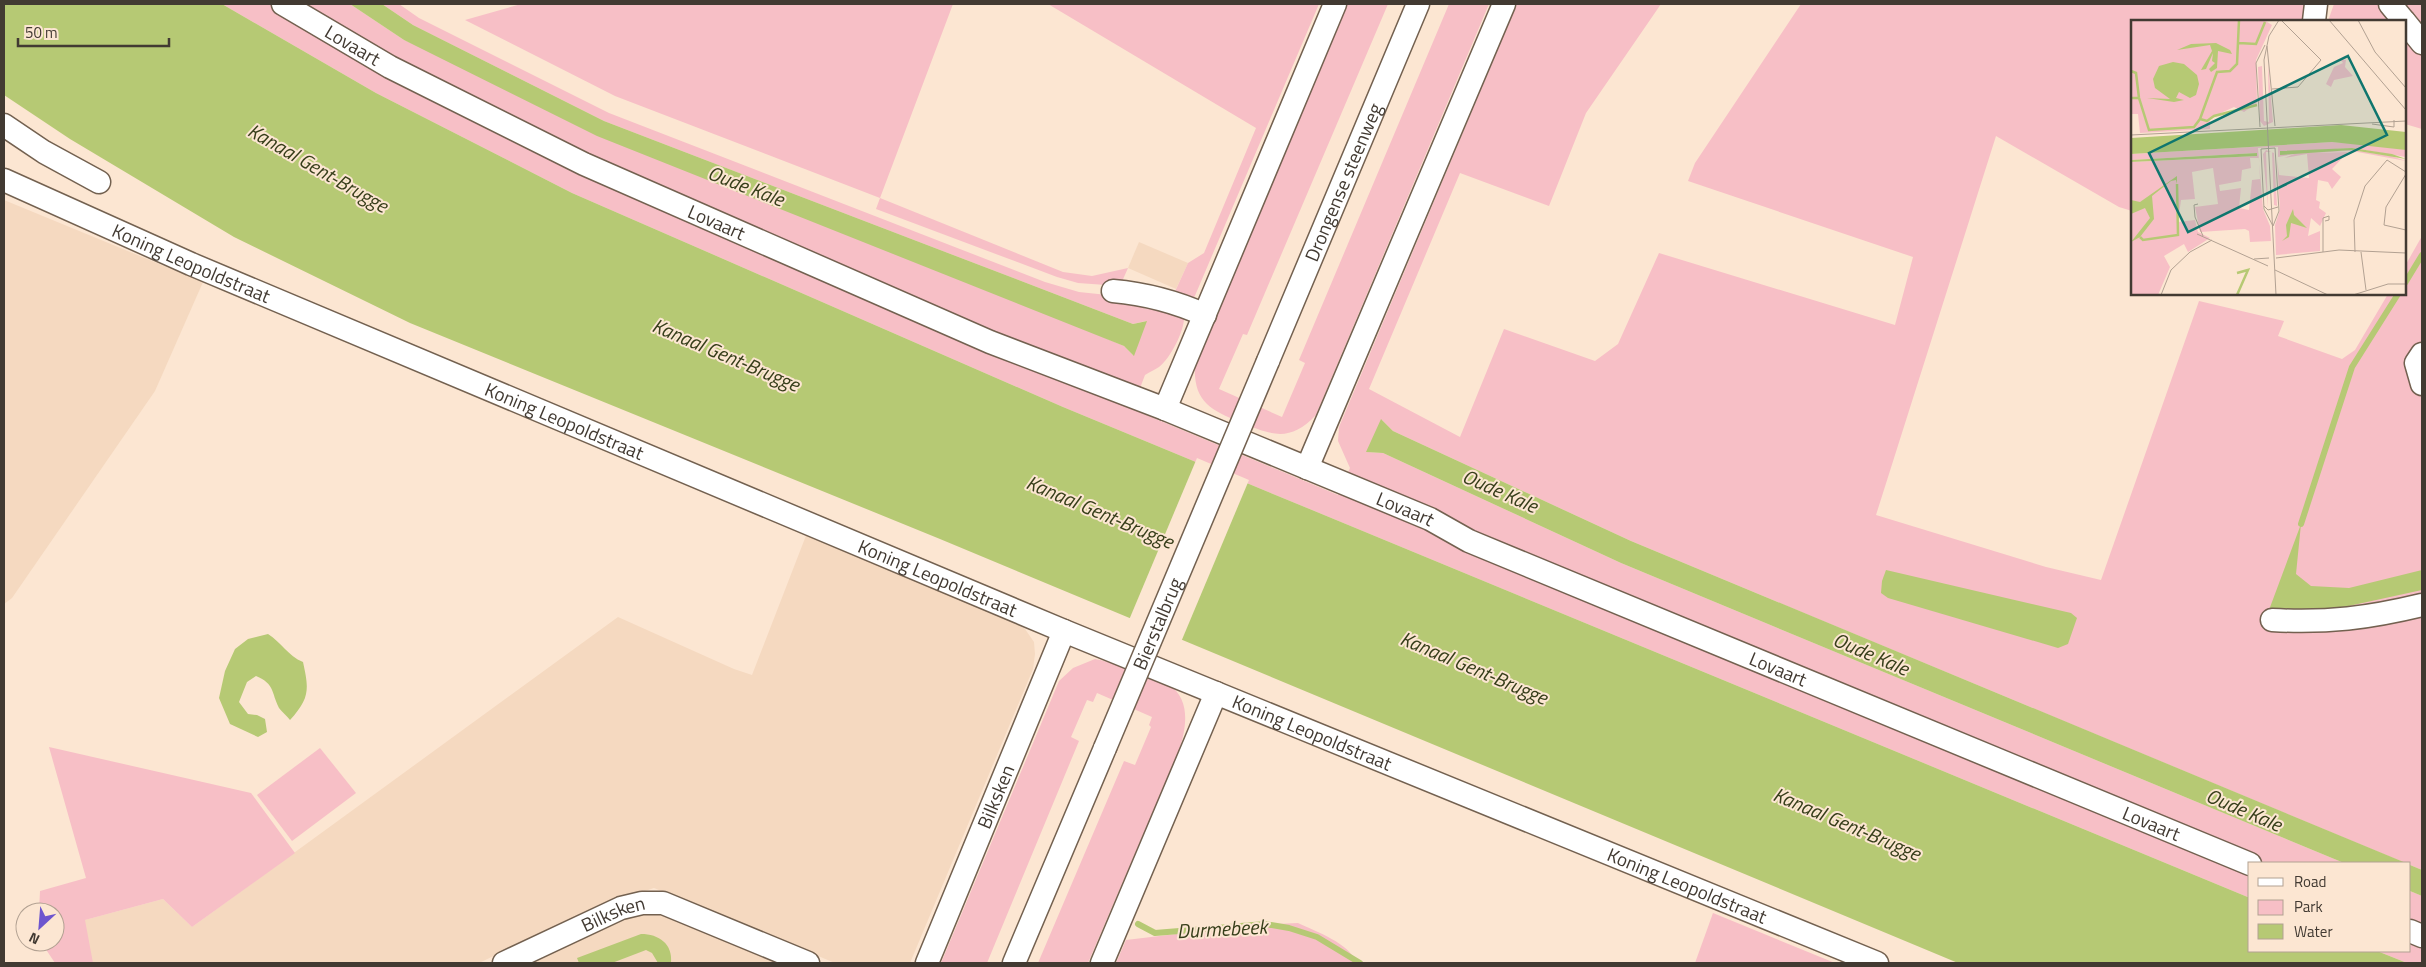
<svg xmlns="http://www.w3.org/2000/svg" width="2426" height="967" font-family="'Titillium Web',sans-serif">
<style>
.built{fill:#f5d9c0}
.green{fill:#f7bfc6}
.water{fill:#b6c974}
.pier{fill:#fce6d2}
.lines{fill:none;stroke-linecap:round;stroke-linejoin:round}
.stream{stroke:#b6c974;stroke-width:6}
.minor-casing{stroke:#736150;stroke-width:25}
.minor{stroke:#fff;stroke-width:22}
.minor-bridge-casing{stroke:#736150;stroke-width:25;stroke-linecap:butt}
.minor-bridge{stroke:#fff;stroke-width:22}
.labels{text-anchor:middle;stroke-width:4;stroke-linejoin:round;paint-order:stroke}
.street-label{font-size:19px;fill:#423a32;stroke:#fce6d2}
.water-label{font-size:20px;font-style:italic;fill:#373e1a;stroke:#fce6d2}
.inset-river{fill:none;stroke:#b6c974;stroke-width:2.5}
.inset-road{fill:none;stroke:#b2a192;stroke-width:1}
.view{fill:#0f766e;fill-opacity:0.15;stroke:#0f766e;stroke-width:2.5}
.inset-edge{fill:none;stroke:#423a32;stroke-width:2.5}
</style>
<rect width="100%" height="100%" fill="#fce6d2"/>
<g class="built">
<path d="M4,200l199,82 -48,109 -143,207 -8,6z"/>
<path d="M1139,242l49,21 -12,26 -48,-21z"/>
<path d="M807,533l207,89 11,7 9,13 1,12 -2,15 -123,294h-75l-181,-75 -57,19 -118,56h-387l-11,-42 82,-22 29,28 426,-310 116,52 18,6z"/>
<path d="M653,912l14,4 113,47h-251l100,-47z"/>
</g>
<g class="green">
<path d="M222,4h128l54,36 720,306 9,9 13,-34 -13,3 -529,-203 -191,-96 -31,-21h17l20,14 190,95 436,169 34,10 38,4 29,13 15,-7 23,12c2,14 -13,44 -25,53 -4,3 -10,5 -14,8l-13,34 206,86 12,-27 -12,-27 1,-14 178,-423h144l-75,109 -37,93 -89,-33 -91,216 91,48 44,-108 91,32 23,-17 41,-91 236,72 18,-68 -225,-76 7,-18 106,-159h508l-3,17h-174v190l-13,-4 -123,-71 -120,379 170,52 55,13 98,-279 85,20 -6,15 64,23 13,-9 33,-56h17v-28l17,-30v634l-791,-329 -238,-110 -11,-11 -15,32 16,1 238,110 723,300h-94v35l-1187,-491 -491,-214 -196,-100z"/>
<path d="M521,4h432l-73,194 183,74 29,4 36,-8 -8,18 -42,-3 -21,-6 -181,-68 4,-11 -265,-102 -150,-76z"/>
<path d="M1048,4h271l-125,294 -3,3 -18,-5 15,-33 16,-10 52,-125z"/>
<path d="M1347,4h41l-141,331 -4,-1 -24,55 63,28 23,-54 -6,-3 150,-356h40l-173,411c-26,28 -45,20 -76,7 -30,-12 -47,-21 -45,-57z"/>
<path d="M2334,4h88v125l-17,-5v-103h-77z"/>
<path d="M1095,659c17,3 32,10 48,16 8,2 18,4 25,9 24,16 18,44 11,67l-91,212h-50l86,-202 11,4 16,-38 -2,-2 3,-8 -55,-24 -4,9 -6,-2 -16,37 8,4 -92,222h-46l118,-282 14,-13z"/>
<path d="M49,747l202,46 44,60 -103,74 -29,-28 -78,21 8,43h-38l-14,-21h14v-30h-16l1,-21 46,-13z"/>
<path d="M320,748l36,45 -64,48 -35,-46z"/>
<path d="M2410,891l12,5v67h-15l-30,-12h33z"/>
<path d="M1713,913l122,50h-140z"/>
<path d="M1298,923c19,9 51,20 59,40h-241l10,-23 126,-15z"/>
</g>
<g class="water">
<path d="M4,4h218l154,89 196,100 491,214 1187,491v53h127l30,12h-449l-1018,-424 -530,-216 -176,-86 -164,-98 -66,-44z"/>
<path d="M350,4h32l31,21 191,96 529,203 14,-3 -13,35 -10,-10 -527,-210 -193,-96z"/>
<path d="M1381,419l12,12 238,110 775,322h-62l-723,-300 -238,-110 -17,-1z"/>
<path d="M2301,524l-5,50 15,12 38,2 73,-18v20l-87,19 -66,1z"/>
<path d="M1886,570l185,43 6,5 -9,26 -10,4 -170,-50 -7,-5 1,-12z"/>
<path d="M268,634c13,8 20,22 35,28 6,27 7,36 -13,58 -3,-4 -8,-8 -11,-12 -8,-16 -4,-24 -23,-32l-9,6 -8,20 9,12 9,1 8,4 2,13 -9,5 -28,-13 -11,-26 6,-27 10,-22 13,-10z"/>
<path d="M2410,865l12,5v26l-12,-5z"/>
<path d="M641,934c18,0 32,10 30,29h-13l-6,-10 -6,-3 -34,13h-33l-2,-5z"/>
</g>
<path class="pier" d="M1197,458l52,22 -68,162 -52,-22z"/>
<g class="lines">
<g class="stream">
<path d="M2405,283l17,-28"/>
<path d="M2301,524l51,-157 46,-73"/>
<path d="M1138,924l17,9 110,-9 24,4 28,9 43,26"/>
</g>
<defs>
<g id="minor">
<path id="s1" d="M283,4l107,63 194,97 406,178 175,67 265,110 39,22 781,323"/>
<path d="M2390,4l14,17"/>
<path d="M2314,21l2,-17"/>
<path d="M2405,22l17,21"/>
<path d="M4,125l40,27 55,30"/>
<path id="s2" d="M4,180l187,84 873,367 813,332"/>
<path d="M1113,291c34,3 61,10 92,24"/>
<path d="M2422,354l-6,9 6,21"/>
<path id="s3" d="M1268,361l150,-357"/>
<path d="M1165,409l170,-405"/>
<path d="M1307,468l197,-464"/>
<path d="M2272,620c56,3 96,-2 150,-15"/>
<path d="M2410,931l12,5"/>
<path id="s4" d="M504,963l117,-55 21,-5h21l145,60"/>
<path id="s5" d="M927,963l137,-332"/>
<path d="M1014,963l91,-215"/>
<path d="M1102,963l114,-270"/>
</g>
</defs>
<use href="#minor" class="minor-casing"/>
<use href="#minor" class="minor"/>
<defs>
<g id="minor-bridge">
<path id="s6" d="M1105,748l163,-387"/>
</g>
</defs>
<use href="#minor-bridge" class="minor-bridge-casing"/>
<use href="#minor-bridge" class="minor-bridge"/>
</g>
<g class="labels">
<g class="street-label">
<text dy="7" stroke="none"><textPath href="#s1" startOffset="81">Lovaart</textPath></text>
<text dy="7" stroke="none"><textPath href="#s3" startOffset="194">Drongense steenweg</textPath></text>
<text dy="7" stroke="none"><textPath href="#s1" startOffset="486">Lovaart</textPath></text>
<text dy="7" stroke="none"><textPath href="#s2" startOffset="205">Koning Leopoldstraat</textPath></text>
<text dy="7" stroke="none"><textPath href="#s2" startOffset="610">Koning Leopoldstraat</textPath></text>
<text dy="7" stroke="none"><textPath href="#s1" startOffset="1232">Lovaart</textPath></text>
<text dy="7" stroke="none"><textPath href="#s2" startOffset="1015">Koning Leopoldstraat</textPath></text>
<text dy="7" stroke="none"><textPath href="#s6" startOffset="135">Bierstalbrug</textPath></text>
<text dy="7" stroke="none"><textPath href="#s1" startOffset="1638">Lovaart</textPath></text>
<text dy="7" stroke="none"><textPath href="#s2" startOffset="1420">Koning Leopoldstraat</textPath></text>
<text dy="7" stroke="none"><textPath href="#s5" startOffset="180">Bilksken</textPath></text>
<text dy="7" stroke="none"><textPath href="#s1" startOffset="2042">Lovaart</textPath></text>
<text dy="7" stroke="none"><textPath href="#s2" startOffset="1825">Koning Leopoldstraat</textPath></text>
<text dy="7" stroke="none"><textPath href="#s4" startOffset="120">Bilksken</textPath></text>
</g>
<g class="water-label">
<text transform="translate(318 168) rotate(30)" y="7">Kanaal Gent-Brugge</text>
<text transform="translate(746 186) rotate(21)" y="7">Oude Kale</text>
<text transform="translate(726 355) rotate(23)" y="7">Kanaal Gent-Brugge</text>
<text transform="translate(1500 491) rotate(24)" y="7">Oude Kale</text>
<text transform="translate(1100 512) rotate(23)" y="7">Kanaal Gent-Brugge</text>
<text transform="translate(1871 654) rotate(23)" y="7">Oude Kale</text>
<text transform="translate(1474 668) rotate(23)" y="7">Kanaal Gent-Brugge</text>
<text transform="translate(2244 810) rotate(23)" y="7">Oude Kale</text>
<text transform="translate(1847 824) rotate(23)" y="7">Kanaal Gent-Brugge</text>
<text transform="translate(1222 929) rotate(-3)" y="7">Durmebeek</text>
</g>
</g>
<g transform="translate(2131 20)">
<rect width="275" height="275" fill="#fce6d2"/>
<path d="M0,0h133l8,5 -16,35 1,43 -13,9 -10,-5 -24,11v11l-70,4 -2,-19h-7zM209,39l6,1 -1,7 8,9 -19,4 -3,7 -5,-3 8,-17 9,-4zM137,44l5,58 -9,4 -4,-5 -2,-54 4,-1 2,55 5,1zM201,122l58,4 16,4v7l-54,-9 -72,4 72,-2 39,6 15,5 -54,-10 -45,2 41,-1 -16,17 9,8 -9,12 -4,-7 -10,-2 -2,20 4,2 -1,6 7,5 -6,13 -9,-8 -3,18 12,-5v20l-44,4 -1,-30 5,-15 -3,-51 2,16 30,3 -2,-24 -23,4 10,-4 -16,3v-10l-20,1 5,61 7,17 1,15 -21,1 -1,-11 -4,-2 -45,3 -5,-25 23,-3 -5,-36 -21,4 3,27 -14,1 -3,22 17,-2 3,12 12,6 -22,14 -4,-8 -20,12 6,11 -12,28h-27v-133l126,-6v-3l-126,7v-6zM119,138h9l1,21 -8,1 -3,30 -10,-2 2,-20 -21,3 -1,-6 22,-4 1,-11 9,-2zM135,130l8,3 3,53 -3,-1 -2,-53h-6l2,56 -5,-54z" fill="#f7bfc6" fill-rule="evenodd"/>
<path d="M85,23l14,7 2,4 -14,-3 -1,17 -6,4 -2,-3 6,-6 -3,-2 1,-8 -7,16 -5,1 11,-19 -2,-6 -33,5 14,-6zM42,42l11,2 13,11 2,9 -3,11 -6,3 -11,-6 -3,6 8,2 -10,2 -27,-4 23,1 -15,-11 -2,-9 6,-13zM210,105l65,7v18l-74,-8 -201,12v-16zM221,128l40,6 14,5 -54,-9 -72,5v-4zM126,133v3l-126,6v-2zM46,156v8l-1,-4 -5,1 -19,15 2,23 -14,18 -9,5 19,-24 -5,-10 -14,6v-14l9,2zM162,189l1,6 13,13 -16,-5 -2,14 -7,4 5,-5 -1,-11z" fill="#b6c974"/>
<path class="inset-river" d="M108,23l17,1 9,-22M0,51l5,2 3,25M0,78h8l10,32 45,-3 6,-8 7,2 7,-5 43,-11M69,99l17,-47 13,-1 7,-7 2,-44M9,217l3,3 35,-5 -1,-51M106,275l11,-25 -11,3"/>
<path class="inset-road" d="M198,0l77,90M227,0l17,32 31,36M136,26l8,80M141,69l26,-2 23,-27 -40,-40M241,104l22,3v-7M129,107l-4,-64 9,-18M0,115l275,-14M144,128l4,63 -6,15 -9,-17 -3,-60zM275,154l-20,33 -2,18 22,5M67,184l-4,1 1,12 8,19M133,186l4,4 10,-3M66,214l71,32M192,232v-34l6,-2v4l-4,1M224,232l-1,-32 11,-34 22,-26 19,12M230,232l5,38M145,238l63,-8 67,3M123,239l15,-1M144,250l53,25M30,275l10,-25 19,-18 22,-12M145,275l-12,-235 5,-24 10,-16M222,275l35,-11h18"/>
<path class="view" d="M217,36l39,79 -199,97 -39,-79z"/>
<rect width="275" height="275" class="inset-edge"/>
</g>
<rect width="2426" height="967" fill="none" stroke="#423a32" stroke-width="10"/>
<rect x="2248" y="862" width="162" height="90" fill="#fce6d2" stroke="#b2a192"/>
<rect x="2258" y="878" width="25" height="8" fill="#ffffff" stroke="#b2a192"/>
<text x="2294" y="887" font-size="15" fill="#423a32">Road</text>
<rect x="2258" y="900" width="25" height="15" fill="#f7bfc6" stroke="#b2a192"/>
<text x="2294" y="912" font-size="15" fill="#423a32">Park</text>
<rect x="2258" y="924" width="25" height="15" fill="#b6c974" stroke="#b2a192"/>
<text x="2294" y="937" font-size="15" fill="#423a32">Water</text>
<g transform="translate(40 927) rotate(206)"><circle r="24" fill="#fce6d2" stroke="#b2a192"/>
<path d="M0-4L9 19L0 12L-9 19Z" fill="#6d55ce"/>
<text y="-8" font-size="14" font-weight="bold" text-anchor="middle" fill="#423a32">N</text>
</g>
<path d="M18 38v8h151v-8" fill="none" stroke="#423a32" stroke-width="2.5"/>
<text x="25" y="38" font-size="15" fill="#423a32" stroke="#fce6d2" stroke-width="4" paint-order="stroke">50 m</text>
</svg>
